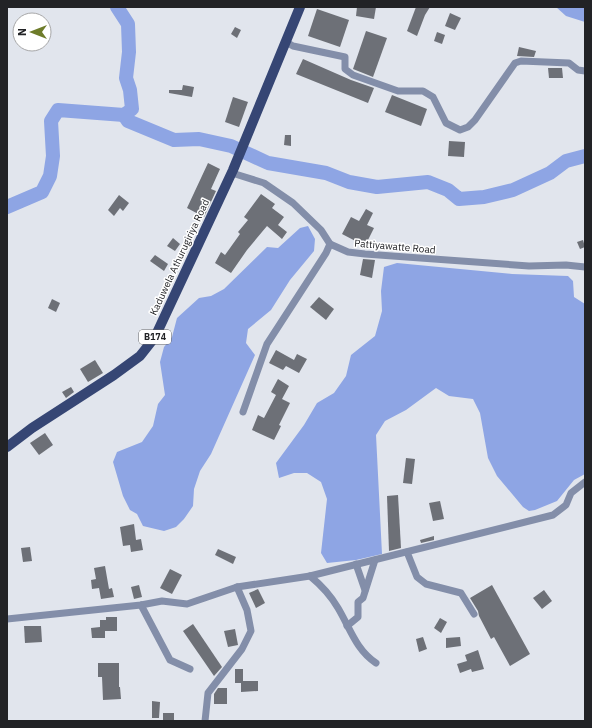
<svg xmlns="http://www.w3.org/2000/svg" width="592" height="728" font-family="'IBM Plex Sans',sans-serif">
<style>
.water{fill:#8ea5e4}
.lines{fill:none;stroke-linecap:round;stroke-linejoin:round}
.river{stroke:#8ea5e4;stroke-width:14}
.building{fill:#6d7077}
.minor{stroke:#838ea9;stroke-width:7}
.primary{stroke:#364674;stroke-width:10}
.labels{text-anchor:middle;stroke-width:3;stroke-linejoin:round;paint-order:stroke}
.shield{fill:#fff;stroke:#646567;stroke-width:1}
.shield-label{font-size:9px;font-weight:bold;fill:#222326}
.street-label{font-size:10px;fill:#222326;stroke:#fff}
</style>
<rect width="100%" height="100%" fill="#e1e5ed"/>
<g class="water">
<path d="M556,7h29v15l-19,-6z"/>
<path d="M308,226l7,13 -1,12 -24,29 -19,30 -23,19 -2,14 9,12 -44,99 -11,17 -6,18 -1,17 -9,13 -8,8 -12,4 -21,-5 -6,-12 -7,-4 -7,-14 -10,-34 4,-10 25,-10 11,-16 5,-22 7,-9 -5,-33 4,-15 8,-10 5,-19 22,-20 12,-2 13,-7 43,-42 11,1 22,-20z"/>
<path d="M397,263l115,11 56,2 5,5 1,16 11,7v170l-11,6 -17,21 -22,9 -6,1 -6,-4 -26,-31 -9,-18 -8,-45 -7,-14 -24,-3 -13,-8 -30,22 -21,11 -9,14 6,119 -26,6 -29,3 -6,-10 6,-54 -6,-17 -14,-9h-13l-15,5 -3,-15 28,-38 13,-22 17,-10 12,-17 5,-21 24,-19 7,-25 -1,-20 3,-24z"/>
</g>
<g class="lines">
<g class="river">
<path d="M124,115l4,6 46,19 25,-1 32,7 37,17 58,10 23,9 28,5 51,-5 20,8 11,9 25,-2 29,-7 37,-17 16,-12 19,-5"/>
<path d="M7,207l35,-15 8,-16 3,-20 -2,-35 7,-11 66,5 8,-6 -2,-19 -4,-12 3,-26 -1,-28 -11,-17"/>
</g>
</g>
<g class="building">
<path d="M357,7h19l-2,12 -18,-3z"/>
<path d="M416,7h14l-5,8 -8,21 -10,-5z"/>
<path d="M317,9l32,11 -9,27 -32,-11z"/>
<path d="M450,13l11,5 -6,12 -10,-4z"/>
<path d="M235,27l6,3 -4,8 -6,-4z"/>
<path d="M366,31l21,7 -14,39 -20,-8z"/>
<path d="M437,32l8,3 -3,9 -8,-3z"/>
<path d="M519,47l17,4 -2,6 -17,-1z"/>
<path d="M303,59l48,21 23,8 -6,15 -72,-29z"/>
<path d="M548,68h14l1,10h-14z"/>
<path d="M183,85l11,2 -2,10 -23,-4v-3h13z"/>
<path d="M392,95l35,14 -6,17 -36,-14z"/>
<path d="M233,97l15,5 -9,25 -14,-5z"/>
<path d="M285,135h6v11l-7,-1z"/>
<path d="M449,141l16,1 -1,15 -16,-1z"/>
<path d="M208,163l12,6 -9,20 5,2 -12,26 -17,-9z"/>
<path d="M261,194l14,10 -3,4 12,9 -6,8 9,7 -5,7 -15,-13 -20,24 -16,23 -16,-10 6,-11 4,3 15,-21 -2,-2 10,-12 -4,-3z"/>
<path d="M119,195l10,8 -6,8 -3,-3 -6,8 -6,-6z"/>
<path d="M366,209l7,4 -6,12 7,3 -9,18 -23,-12 9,-17 8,4z"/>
<path d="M173,238l7,6 -5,7 -8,-5z"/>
<path d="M583,240l2,7 -5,2 -3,-7z"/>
<path d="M155,255l13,9 -4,7 -14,-10z"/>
<path d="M363,259l12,1 -3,18 -12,-3z"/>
<path d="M319,297l15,12 -8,11 -16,-13z"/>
<path d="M52,299l8,4 -4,9 -8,-4z"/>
<path d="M276,350l18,10 3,-6 10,5 -8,14 -13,-7 -3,4 -14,-7z"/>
<path d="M95,360l8,13 -15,9 -8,-13z"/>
<path d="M278,379l11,7 -7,13 8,4 -11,22 2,1 -7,14 -22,-10 6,-15 6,3 12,-23 -5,-3z"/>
<path d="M71,387l3,5 -8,6 -4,-6z"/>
<path d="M45,433l8,12 -14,10 -9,-12z"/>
<path d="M406,458l9,1 -3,25 -9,-1z"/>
<path d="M398,495l3,53 -12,3 -2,-55z"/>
<path d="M440,501l4,18 -11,2 -4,-18z"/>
<path d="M134,524l2,16 5,-1 2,11 -12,2 -1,-7 -7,1 -3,-19z"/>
<path d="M434,536v4l-13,3 -1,-3z"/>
<path d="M30,547l2,14 -9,1 -2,-14z"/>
<path d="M218,549l18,8 -3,7 -18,-9z"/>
<path d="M105,566l4,23 3,-1 2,9 -13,2 -2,-11 -7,1 -1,-9 5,-1 -2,-11z"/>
<path d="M170,569l12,6 -10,19 -12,-6z"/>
<path d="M139,585l3,12 -8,2 -3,-12z"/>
<path d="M492,585l38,69 -20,12 -16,-29 -3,2 -12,-23 -1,-5 -8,-13z"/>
<path d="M258,589l7,14 -9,5 -7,-15z"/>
<path d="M544,590l8,11 -10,8 -9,-11z"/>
<path d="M106,617h11v14h-12v7h-13l-1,-10 9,-1v-7h6z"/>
<path d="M440,618l7,4 -6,11 -7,-5z"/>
<path d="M193,624l29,43 -8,9 -31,-45z"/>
<path d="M24,626h17l1,16 -17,1z"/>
<path d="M235,629l3,16 -10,2 -4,-16z"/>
<path d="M423,637l4,12 -8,3 -3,-13z"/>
<path d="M460,637l1,9 -15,2v-10z"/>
<path d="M478,650l6,19 -12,3 -1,-3 -11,4 -3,-9 10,-3 -2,-6z"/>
<path d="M98,663h21v24h1l1,12 -18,1 -1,-23h-4z"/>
<path d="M235,669h8v12h15v10l-17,1v-9h-6z"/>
<path d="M218,688h9v16h-13v-10z"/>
<path d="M152,701l8,1 -1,16h-7z"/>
<rect x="163" y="713" width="11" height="8"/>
</g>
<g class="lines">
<g class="minor">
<path d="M286,42l7,4 52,11v12l8,6 45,16h25l10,6 13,26 14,7 8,-3 7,-7 40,-57 6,-2 48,2 9,7 7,1"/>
<path d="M232,173l32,10 29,20 28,27 9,14 18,8 17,2 164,12 37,-1 19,2"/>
<path d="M243,412l24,-68 59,-91 4,-9"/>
<path d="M407,552l10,25 9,7 35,9 13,21"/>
<path d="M356,564l9,26"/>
<path d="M310,576c11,9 21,20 28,32 12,20 18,42 38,55"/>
<path d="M141,605l29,55 20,9"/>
<path d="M7,619l134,-14 21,-4 25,3 50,-17 73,-11 243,-61 13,-10 5,-12 14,-11"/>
<path d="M347,626l11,-9v-15l5,-4 12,-38"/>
<path d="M205,721l3,-28 34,-44 9,-18 -4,-21 -10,-23"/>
</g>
<path class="primary" d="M7,447l25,-19 82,-53 26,-19 15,-19 78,-167 67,-163"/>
</g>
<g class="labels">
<rect class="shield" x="139" y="330" width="32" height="14" rx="3"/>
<g class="shield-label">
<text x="155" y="340">B174</text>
</g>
<g class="street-label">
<text transform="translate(395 246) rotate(5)" y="4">Pattiyawatte Road</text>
<text transform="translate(179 257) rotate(-65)" y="4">Kaduwela Athurugiriya Road</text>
</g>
</g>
<rect width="592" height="728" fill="none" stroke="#222326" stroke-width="16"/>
<g transform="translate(32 32) rotate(270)"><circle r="19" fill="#ffffff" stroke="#a7a7a8"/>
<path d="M0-3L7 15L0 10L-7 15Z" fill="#6e7c2a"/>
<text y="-6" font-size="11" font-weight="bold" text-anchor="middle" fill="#222326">N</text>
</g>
</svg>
